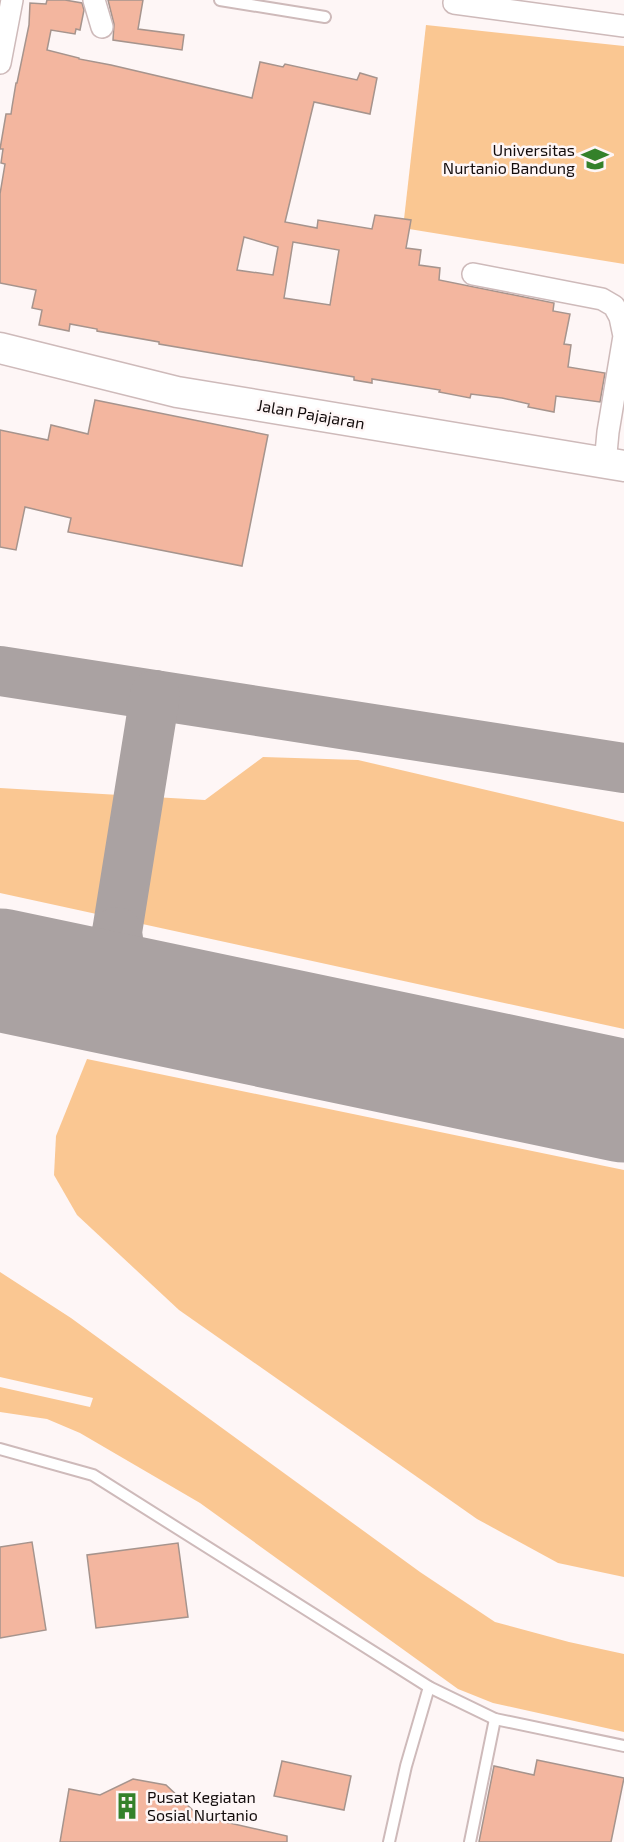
<svg xmlns="http://www.w3.org/2000/svg" width="624" height="1842" font-family="'Exo 2',sans-serif">
<style>
.grass{fill:#fac792}
.lines{fill:none;stroke-linecap:round;stroke-linejoin:round}
.taxiway{stroke:#aaa2a2;stroke-width:50}
.runway{stroke:#aaa2a2;stroke-width:123}
.building{fill:#f3b69f;stroke:#a6948d;stroke-width:1.5;fill-rule:evenodd}
.lane-casing{stroke:#cebaba;stroke-width:14}
.street-casing{stroke:#cebaba;stroke-width:24}
.secondary-casing{stroke:#cebaba;stroke-width:33}
.lane{stroke:#fff;stroke-width:10}
.street{stroke:#fff;stroke-width:21}
.secondary{stroke:#fff;stroke-width:30}
.labels{text-anchor:middle;stroke-width:5;stroke-linejoin:round;paint-order:stroke}
.poi-label{font-size:16px;fill:#130c0c;stroke:#fef6f6;text-anchor:end}
.street-label{font-size:16px;fill:#130c0c;stroke:#fef6f6}
</style>
<rect width="100%" height="100%" fill="#fef6f6"/>
<g class="grass">
<path d="M426,25l198,21v218l-221,-36z"/>
<path d="M263,757l95,3 266,62v207l-624,-136v-105l205,12z"/>
<path d="M87,1059l537,111v407l-66,-14 -81,-44 -298,-209 -102,-95 -23,-40 2,-39z"/>
<path d="M0,1272l71,46 349,254 75,50 74,20 55,12v78l-131,-29 -35,-14 -258,-186 -120,-70 -33,-14 -47,-7v-25l90,20 3,-9 -93,-21z"/>
</g>
<g class="lines">
<g class="taxiway">
<path d="M0,671l624,97"/>
<path d="M155,695l-38,237c5,44 18,48 51,73"/>
<path d="M50,980c14,-2 46,-2 56,-11 9,-8 9,-26 11,-37"/>
</g>
<path class="runway" d="M0,970l624,131"/>
</g>
<g class="building">
<path d="M47,0h18l17,3 2,7 -4,20 -4,-1 -1,5 -24,-4 -4,20 32,8v1l32,6 141,33 8,-36 23,5 2,-3 72,16 3,-7 17,5 -7,36 -56,-12 -29,120 32,6 1,-8 54,9 3,-14 36,5 -5,28 15,2 -2,15 21,3 -1,12 115,23 -1,8 17,3 -6,30 7,1 -3,22 37,6 -5,29 -44,-6 -2,16 -26,-5 1,-3 -27,-6 -31,-4 -1,4 -31,-6 1,-2 -68,-11v4l-18,-3v-3l-195,-33v-2l-62,-11v-2l-27,-5 -1,7 -30,-6 3,-15 -10,-2 4,-18 -36,-7v-89l5,-30 -4,-1 2,-14h-3l6,-35h5l1,-7 4,-24h1l12,-58 1,-22 16,1zM244,237l34,10 -5,28 -36,-5zM293,242l46,8 -9,55 -46,-7z"/>
<path d="M108,0h35l-5,29 46,6 -2,15 -69,-10 1,-16z"/>
<path d="M95,400l173,35 -26,131 -174,-34 3,-14 -46,-11 -9,43 -16,-3v-117l48,10 3,-15 37,9z"/>
<path d="M32,1542l14,88 -46,8v-91z"/>
<path d="M178,1543l10,74 -92,11 -9,-73z"/>
<path d="M537,1760l87,18 -13,64h-132l15,-76 40,9z"/>
<path d="M282,1761l69,15 -7,34 -70,-14z"/>
<path d="M133,1779l33,6 33,31 88,20v6h-227l9,-53 31,6z"/>
</g>
<g class="lines">
<defs>
<g id="lane">
<path d="M220,0l105,17"/>
<path d="M0,1449l93,26 336,212 66,32 129,27"/>
<path d="M389,1842l17,-76 23,-79"/>
<path d="M470,1842l25,-123"/>
</g>
<g id="street">
<path d="M94,0l8,27"/>
<path d="M454,3l170,23"/>
<path d="M0,63l12,-63"/>
<path d="M473,274l129,25 12,7 6,11 4,19 -16,96 -3,32"/>
</g>
<path id="secondary" d="M0,348l177,44 447,74"/>
</defs>
<use href="#lane" class="lane-casing"/>
<use href="#street" class="street-casing"/>
<use href="#secondary" class="secondary-casing"/>
<use href="#lane" class="lane"/>
<use href="#street" class="street"/>
<use href="#secondary" class="secondary"/>
</g>
<defs>
<symbol id="university-bare" viewBox="-9 -9 18 18"><path d="M0-5L7-2L0 1L-7-2ZM-4 1L0 2.5L4 1V4Q0 6-4 4Z" fill="#34812a" stroke="#fef6f6" stroke-width="2.5" paint-order="stroke"/></symbol>
<symbol id="building-bare" viewBox="-9 -9 18 18"><path d="M-4-6H4V6H1V3H-1V6H-4ZM-2.5-4.3h1.7v1.8h-1.7ZM.8-4.3h1.7v1.8H.8ZM-2.5-1h1.7V.8h-1.7ZM.8-1h1.7V.8H.8Z" fill="#34812a" stroke="#fef6f6" stroke-width="2.5" paint-order="stroke"/></symbol>
</defs>
<g fill-rule="evenodd">
<use href="#university-bare" x="576" y="140" width="38" height="38"/>
<use href="#building-bare" x="108" y="1787" width="38" height="38"/>
</g>
<g class="labels">
<g class="poi-label">
<text x="575" y="156">Universitas<tspan x="575" dy="18">Nurtanio Bandung</tspan></text>
<text x="147" y="1803" text-anchor="start">Pusat Kegiatan<tspan x="147" dy="18">Sosial Nurtanio</tspan></text>
</g>
<g class="street-label">
<text transform="translate(311 414) rotate(10)" y="6">Jalan Pajajaran</text>
</g>
</g>
</svg>
